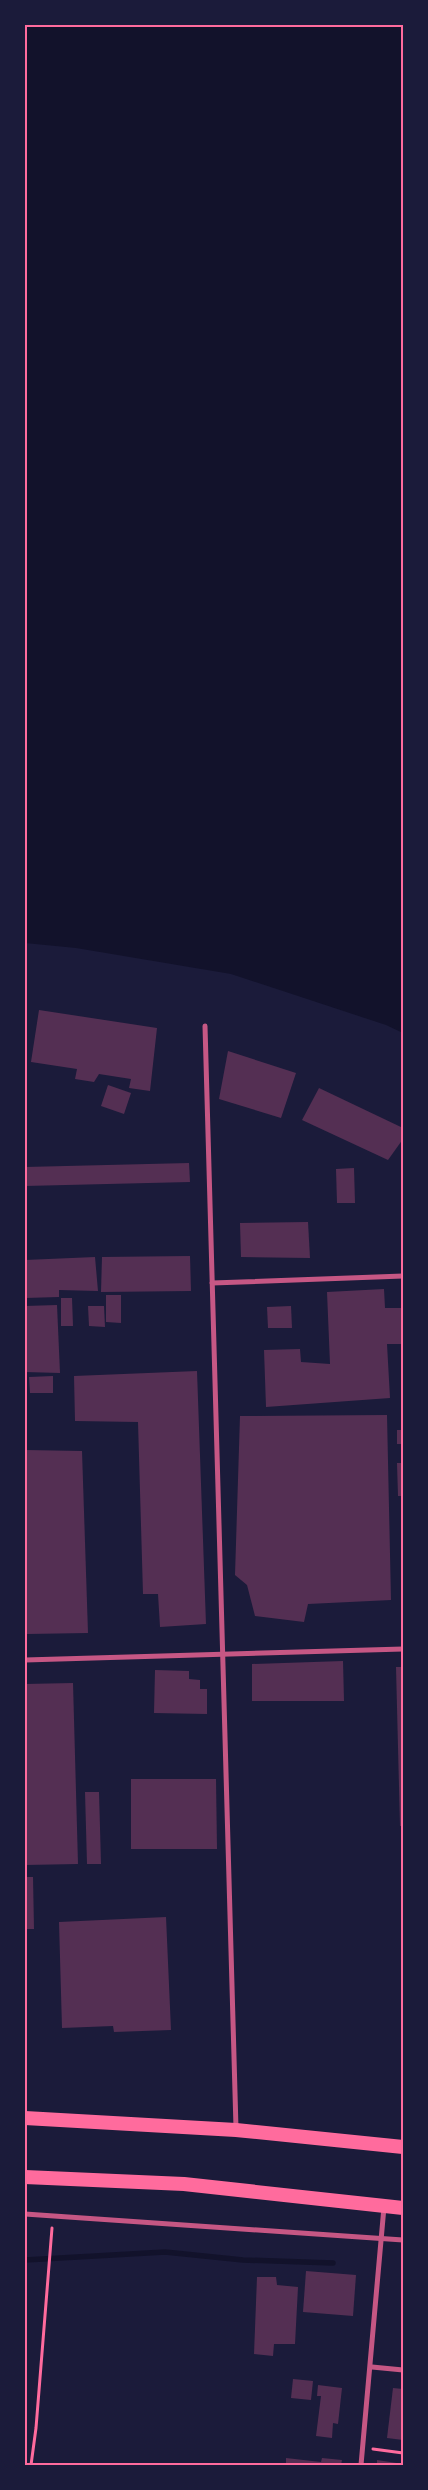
<svg xmlns="http://www.w3.org/2000/svg" width="428" height="2490" font-family="'Golos Text',sans-serif">
<style>
.water{fill:#12122b}
.lines{fill:none;stroke-linecap:round;stroke-linejoin:round}
.stream{stroke:#12122b;stroke-width:5.5}
.building{fill:#542f53}
.path{stroke:#ff6b9d;stroke-width:3}
.service{stroke:#c65784;stroke-width:4}
.minor{stroke:#c65784;stroke-width:5}
.trunk{stroke:#ff6b9d;stroke-width:14}
.neatline{fill:none;stroke:#ff6b9d;stroke-width:2}
</style>
<rect width="100%" height="100%" fill="#1b1b3a"/>
<path class="water" d="M25,25h378v1008l-17,-8 -155,-51 -155,-26 -51,-5z"/>
<g class="lines">
<path class="stream" d="M25,2260l140,-8 78,8 90,3"/>
</g>
<g class="building">
<path d="M39,1010l118,18 -7,63 -21,-3 2,-9 -32,-5 -5,8 -19,-3 2,-10 -46,-7z"/>
<path d="M228,1051l68,22 -15,45 -62,-19z"/>
<path d="M108,1085l23,8 -7,21 -23,-8z"/>
<path d="M319,1088l84,40v11l-15,21 -86,-40z"/>
<path d="M189,1163l1,19 -165,4v-19z"/>
<path d="M354,1168l1,35h-18l-1,-34z"/>
<path d="M308,1222l2,36 -69,-1 -1,-34z"/>
<path d="M190,1256l1,35 -90,1 1,-35z"/>
<path d="M95,1257l3,34 -39,-1v7l-34,1v-38z"/>
<path d="M384,1289l1,19h18v36h-16l3,54 -124,9 -2,-57 36,-1 1,13 29,2 -3,-72z"/>
<path d="M106,1295h15v28l-15,-1z"/>
<path d="M61,1298h11l1,28h-12z"/>
<path d="M57,1305l3,68 -35,-1v-66z"/>
<path d="M88,1306h16l1,21 -16,-1z"/>
<path d="M291,1306l1,22h-24l-1,-21z"/>
<path d="M197,1371l9,253 -46,3 -2,-33h-15l-5,-172 -63,-1 -1,-45z"/>
<path d="M53,1376v17h-23l-1,-16z"/>
<path d="M387,1415l4,185 -83,4 -4,18 -49,-6 -8,-31 -12,-10 5,-159z"/>
<rect x="397" y="1430" width="6" height="14"/>
<path d="M25,1450l57,1 6,182 -61,1z"/>
<path d="M397,1463h6v33h-5z"/>
<path d="M343,1661l1,40h-92v-37z"/>
<path d="M396,1667h7v159h-3z"/>
<path d="M155,1670l34,1v8l11,1v9h7v25l-53,-1z"/>
<path d="M73,1683l5,181 -53,1v-181z"/>
<path d="M131,1779h85l1,70h-86z"/>
<path d="M85,1792h14l2,72h-14z"/>
<path d="M25,1877h8l1,52h-9z"/>
<path d="M166,1917l5,113 -57,2 -1,-6 -51,2 -3,-106z"/>
<path d="M306,2271l50,4 -3,41 -50,-4z"/>
<path d="M257,2277h19l1,8 21,2 -3,57h-21l-1,12 -19,-2z"/>
<path d="M293,2379l20,2 -2,19 -20,-2z"/>
<path d="M318,2385l24,3 -4,36 -5,-1 -1,15 -16,-2 5,-40h-4z"/>
<path d="M393,2388l10,1v51l-16,-2z"/>
<path d="M286,2458l35,4 1,-4 20,2 -1,5h-55z"/>
<path d="M377,2460l26,4v1h-26z"/>
</g>
<g class="lines">
<g class="path">
<path d="M373,2449l30,4"/>
<path d="M31,2465l5,-37 16,-200"/>
</g>
<path class="service" d="M25,2013v22"/>
<g class="minor">
<path d="M205,1026l31,1102"/>
<path d="M212,1283l191,-7"/>
<path d="M25,1660l378,-11"/>
<path d="M25,2214l378,26"/>
<path d="M372,2367l31,3"/>
<path d="M361,2465l23,-258"/>
</g>
<g class="trunk">
<path d="M25,2118l211,12 167,17"/>
<path d="M25,2177l159,7 219,24"/>
</g>
</g>
<rect width="428" height="2490" fill="none" stroke="#1b1b3a" stroke-width="52"/>
<rect x="26" y="26" width="376" height="2438" class="neatline"/>
</svg>
